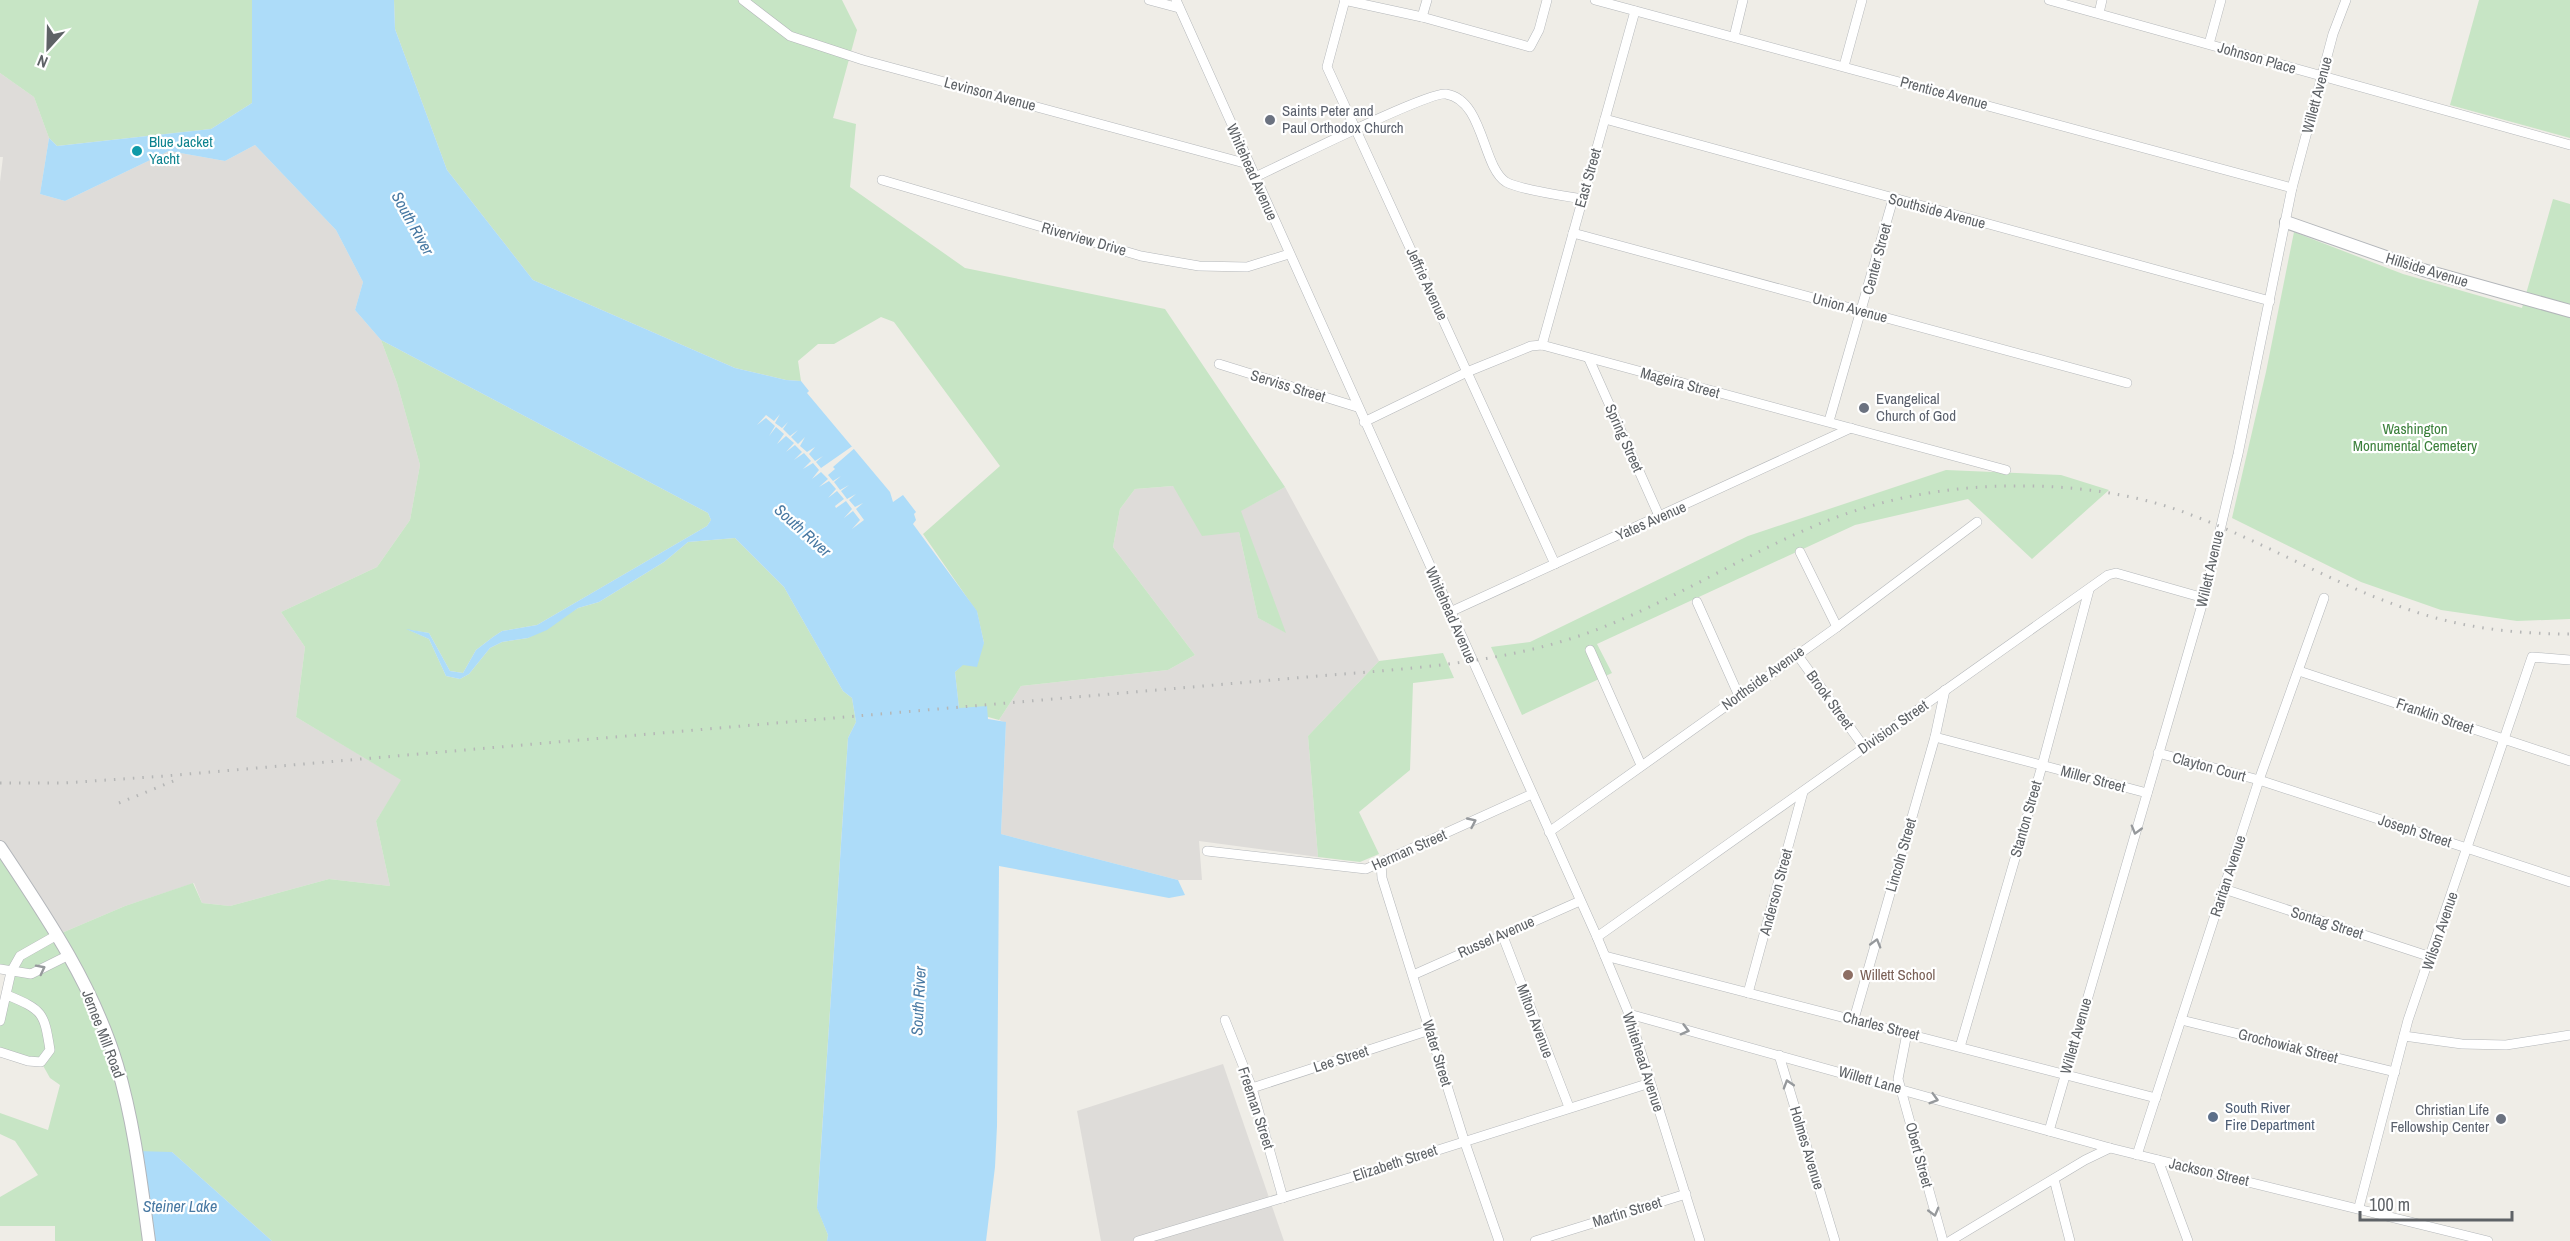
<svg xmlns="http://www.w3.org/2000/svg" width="2570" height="1241" font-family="'Archivo Narrow',sans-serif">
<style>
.industrial{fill:#dedcd9}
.green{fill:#c7e5c5}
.water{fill:#addcf9}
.pier{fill:#efede7}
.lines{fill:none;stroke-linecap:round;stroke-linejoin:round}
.street-casing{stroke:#b4b7ba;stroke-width:10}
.secondary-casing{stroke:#b3b6ba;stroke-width:14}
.street{stroke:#fff;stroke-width:9}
.secondary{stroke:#fff;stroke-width:12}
.rail{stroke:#b5b6b6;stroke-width:3;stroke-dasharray:1.5 8;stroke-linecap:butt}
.oneway{stroke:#96999c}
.worship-dot{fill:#6b7280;stroke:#fff;stroke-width:2}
.culture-dot{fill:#0f9aa8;stroke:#fff;stroke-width:2}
.education-dot{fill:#8d6e63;stroke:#fff;stroke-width:2}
.service-dot{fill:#5c6f8a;stroke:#fff;stroke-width:2}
.labels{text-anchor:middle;stroke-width:4.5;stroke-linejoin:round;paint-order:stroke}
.street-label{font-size:15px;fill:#5e6266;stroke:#fff}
.worship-label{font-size:15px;fill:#5b616d;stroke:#fff;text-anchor:start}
.culture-label{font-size:15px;fill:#0d838f;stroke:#fff;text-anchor:start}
.park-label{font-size:15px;fill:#3b803b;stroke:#fff}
.education-label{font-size:15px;fill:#785e54;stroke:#fff;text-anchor:start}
.service-label{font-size:15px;fill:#4e5e75;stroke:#fff;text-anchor:start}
.water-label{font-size:16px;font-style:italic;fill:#4778a2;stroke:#fff}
</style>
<rect width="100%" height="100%" fill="#efede7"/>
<g class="industrial">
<path d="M0,73l34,24 15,41 -9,56 25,7 104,-50 56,10 30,-16 81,85 27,52 -8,28 26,30 16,43 23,82 -10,55 -33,47 -96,45 24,35 -9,70 106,63 -26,41 14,65 -61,-7 -99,27 -28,-3 -8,-20 -69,23 -68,29 -57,-88v-665l3,-25h-3z"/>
<path d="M1173,486l66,46 19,86 27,14 -45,-121 45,-24 94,174 -71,75 10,121 -119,-16 3,39h-24l-177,-46 5,-111 -7,-3 22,-34 147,-16 27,-15 -82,-108 7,-38 15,-20z"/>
<path d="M1223,1064l61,177h-183l-24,-130z"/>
</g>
<g class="green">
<path d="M0,0h252v103l-41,26 -154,17 -8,-8 -15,-41 -34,-24z"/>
<path d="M394,0h448l15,30 -24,88 23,6 -6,63 115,81 200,41 120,178 -44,24 45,122 -28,-15 -19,-86 -37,4 -29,-50 -38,3 -15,20 -7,38 82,108 -27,15 -147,16 -22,34 -40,-11 -4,-37 29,-29 -7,-31 -54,-78 77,-68 -106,-144 -13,-5 -47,27h-16l-20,17 3,20 -15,-1 -51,-12 -202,-88 -86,-110 -52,-141z"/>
<path d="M2479,0h91v138l-120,-33z"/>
<path d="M2553,199l17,5v415l-53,2 -76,-11 -80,-28 -129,-64 34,-146 28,-140 109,42 119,34z"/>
<path d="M381,340l327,173 3,7 -4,6 -170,99 -35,6 -9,6 -17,13 -13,23 -13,-2 -21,-38 -20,-3 20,9 17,37 14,3 9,-5 21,-26 12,-6 26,-4 50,-30 21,-6 65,-40 24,-20 47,-4 49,49 59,104 9,7 4,24 -8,16 -31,469 11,28 -1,6h-555l-100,-89 -23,89h-94v-15h-55v-29l38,-22 -23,-34 -15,-7v-21l48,17 12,-45 -10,-7 -9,-16 -41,-10v-31l11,-49 -11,-3v-122l57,88 68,-29 68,-23 9,20 28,3 99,-27 61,7 -14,-65 25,-41 -105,-63 9,-70 -24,-35 96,-45 33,-47 10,-55 -23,-82z"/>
<path d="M1946,470l115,5 48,15 -77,69 -64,-60 -113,26 -258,119 15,29 -90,42 -31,-68 39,-5 218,-106z"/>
<path d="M1443,653l11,25 -41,5 -3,87 -51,42 20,42 -19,8 -42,-5 -10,-121 71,-75z"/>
</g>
<g class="water">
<path d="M252,0h142l1,29 52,141 86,110 202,88 51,12 15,1 8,10 -2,2 83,99 3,10 10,-7 13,17 -2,2 2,6 -3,4 64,87 7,32 -7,24 -14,-2 -8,7 4,36 28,-2 1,13 18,3 -5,112 177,46 7,15 -16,3 -170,-32 -2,260 -2,41 -9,74h-159l1,-6 -11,-27 31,-470 8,-16 -4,-24 -9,-7 -59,-104 -49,-49 -47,4 -24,20 -65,40 -21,6 -31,22 -19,8 -26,4 -12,6 -21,26 -9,5 -14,-3 -17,-37 -23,-10 23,4 21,38 13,2 13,-23 17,-13 9,-6 35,-6 170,-99 4,-6 -3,-7 -327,-173 -26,-30 8,-28 -27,-52 -81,-85 -30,16 -56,-10 -104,50 -25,-7 9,-56 8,8 154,-17 41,-26z"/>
<path d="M136,1151l36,1 100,89h-123z"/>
</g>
<path class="pier" d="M780,414l-5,9 7,5 6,-6 -5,7 7,7 8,-6 -7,7 7,7 7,-7 -5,9 7,6 8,-5 -6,7 6,7 8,-5 -7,6 5,6 33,-23 2,2 -23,20 2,2 -7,6 5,6 8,-5 -7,6 6,8 9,-5 -8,6 6,8 9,-5 -7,6 6,7 8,-4 -7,6 8,11 -12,9 8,-9 -7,-9 -9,7 8,-9 -6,-8 -10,7 -1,-2 9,-7 -7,-8 -9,7 8,-9 -7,-8 -10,6 9,-8 -7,-7 -9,7 7,-9 -6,-7 -10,6 8,-8 -7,-8 -10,7 8,-8 -7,-7 -9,7 8,-9 -8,-7 -9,8 7,-10 -8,-7 -7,9 6,-10 -9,-8 -9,7 9,-10 8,6z"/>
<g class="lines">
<defs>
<g id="street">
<path d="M743,0l47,36 73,24 385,104"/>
<path d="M1149,0l30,8"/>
<path d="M1176,0l421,937 32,77 71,227"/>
<path d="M1344,0l78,17 108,30 9,-17 8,-30"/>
<path d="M1345,0l-18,67 228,497"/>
<path d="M1595,0l697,188"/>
<path d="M2049,0l521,145"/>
<path d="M2099,13l3,-13"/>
<path d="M1422,17l5,-17"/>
<path d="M1734,37l9,-37"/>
<path d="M2209,44l12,-44"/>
<path d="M1844,66l18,-66"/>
<path d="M1605,119l665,182"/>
<path d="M1253,178c29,-13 175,-87 193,-84 38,6 36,73 60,88 14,8 59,14 77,17"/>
<path d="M882,180l259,76 58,10 48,1 42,-13"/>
<path d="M1573,233l554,150"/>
<path d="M1542,345l93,-334"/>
<path d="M1589,359l71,159"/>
<path d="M1219,364l138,43"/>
<path d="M1829,421l64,-222"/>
<path d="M1364,422l103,-50 64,-26 11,-1 464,125"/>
<path d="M1800,552l37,75"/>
<path d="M1697,602l42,94"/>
<path d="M1450,612l401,-184"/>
<path d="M1590,650l51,115"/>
<path d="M1796,653l68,94"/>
<path d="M2299,671l271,90"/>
<path d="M1935,737l212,56"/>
<path d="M2158,753l101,27 311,102"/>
<path d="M1549,832l288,-205 140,-105"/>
<path d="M1207,851l159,18 166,-75"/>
<path d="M1381,864l1,14 82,262 35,101"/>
<path d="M2224,889l207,68"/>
<path d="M1502,934l67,173"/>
<path d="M1597,937l511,-362 8,-2 88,25"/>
<path d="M1605,956l551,142"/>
<path d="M0,969l31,5 38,-19"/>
<path d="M1413,975l167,-74"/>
<path d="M1748,993l55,-201"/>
<path d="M1629,1014l481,134 378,93"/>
<path d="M1854,1019l81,-282 10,-47"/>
<path d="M1225,1020l27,68 31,110"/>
<path d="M2181,1020l214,52"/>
<path d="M0,1021l11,-49 9,-16 37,-21"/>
<path d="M1907,1033l-9,46 45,162"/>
<path d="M2404,1036l58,8 44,1 64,-10"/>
<path d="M1960,1047l82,-281 47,-176"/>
<path d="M0,1052l28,9 13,1 9,-12c-6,-38 -7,-40 -43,-55"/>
<path d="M1779,1055l56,186"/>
<path d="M1252,1088l178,-58"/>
<path d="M2049,1131l155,-533 34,-144 54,-266 41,-154 13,-34"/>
<path d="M2137,1155l122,-375 65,-182"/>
<path d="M2158,1160l30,81"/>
<path d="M2054,1179l16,62"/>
<path d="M2359,1207l49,-187 124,-363 38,3"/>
<path d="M1138,1241l221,-66 291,-92"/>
<path d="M1535,1241l151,-47"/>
<path d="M1950,1241l135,-81 25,-12"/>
</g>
<g id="secondary">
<path d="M2286,222l137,48 147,41"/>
<path d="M0,847c46,69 93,138 117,218 17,57 24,117 32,176"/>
</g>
</defs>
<use href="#street" class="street-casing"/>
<use href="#secondary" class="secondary-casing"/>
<use href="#street" class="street"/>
<use href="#secondary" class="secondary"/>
<g class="rail">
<path d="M0,783h64l101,-7 1142,-99c93,-8 187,-12 275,-42 86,-30 163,-82 247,-115 62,-24 129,-35 195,-34 56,0 118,9 170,30 74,28 143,70 219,95 50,17 104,23 157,23"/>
<path d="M119,803l57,-23"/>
</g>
</g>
<defs><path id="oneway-chevron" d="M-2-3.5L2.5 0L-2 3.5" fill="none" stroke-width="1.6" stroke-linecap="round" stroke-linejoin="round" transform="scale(1.5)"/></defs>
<g class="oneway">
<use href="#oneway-chevron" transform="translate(1472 822) rotate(-25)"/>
<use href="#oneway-chevron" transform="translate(2136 830) rotate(106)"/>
<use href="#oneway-chevron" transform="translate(1876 943) rotate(-74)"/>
<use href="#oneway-chevron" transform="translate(41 969) rotate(-27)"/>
<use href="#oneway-chevron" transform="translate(1685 1030) rotate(15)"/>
<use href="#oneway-chevron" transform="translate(1788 1084) rotate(-107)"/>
<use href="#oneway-chevron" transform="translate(1934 1099) rotate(16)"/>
<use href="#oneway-chevron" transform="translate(1934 1212) rotate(75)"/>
</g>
<g class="worship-dot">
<circle cx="1270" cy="120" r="6"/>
<circle cx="1864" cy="408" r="6"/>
<circle cx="2501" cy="1119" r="6"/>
</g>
<circle class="culture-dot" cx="137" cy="151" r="6"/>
<circle class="education-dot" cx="1848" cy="975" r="6"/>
<circle class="service-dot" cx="2213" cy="1117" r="6"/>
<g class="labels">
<g class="street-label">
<text transform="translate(2257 58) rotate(16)" y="5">Johnson Place</text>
<text transform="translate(1944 93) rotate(15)" y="5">Prentice Avenue</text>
<text transform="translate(990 94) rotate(15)" y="5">Levinson Avenue</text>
<text transform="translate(2317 95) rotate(-75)" y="5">Willett Avenue</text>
<text transform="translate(1252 172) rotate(66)" y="5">Whitehead Avenue</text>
<text transform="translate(1588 178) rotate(-74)" y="5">East Street</text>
<text transform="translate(1937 211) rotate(15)" y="5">Southside Avenue</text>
<text transform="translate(1084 239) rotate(16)" y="5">Riverview Drive</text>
<text transform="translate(1877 259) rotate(-75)" y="5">Center Street</text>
<text transform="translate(2427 270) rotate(17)" y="5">Hillside Avenue</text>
<text transform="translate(1427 284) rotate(65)" y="5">Jeffrie Avenue</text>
<text transform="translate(1850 308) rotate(15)" y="5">Union Avenue</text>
<text transform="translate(1680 383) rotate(15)" y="5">Mageira Street</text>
<text transform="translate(1288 386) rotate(17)" y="5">Serviss Street</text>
<text transform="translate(1624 438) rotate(66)" y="5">Spring Street</text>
<text transform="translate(1651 521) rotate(-24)" y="5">Yates Avenue</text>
<text transform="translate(2210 569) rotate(-77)" y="5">Willett Avenue</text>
<text transform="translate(1451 615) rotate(66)" y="5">Whitehead Avenue</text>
<text transform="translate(1763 678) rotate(-36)" y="5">Northside Avenue</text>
<text transform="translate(1830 700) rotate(54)" y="5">Brook Street</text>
<text transform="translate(2435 716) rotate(19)" y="5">Franklin Street</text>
<text transform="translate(1893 727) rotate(-35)" y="5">Division Street</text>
<text transform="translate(2209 767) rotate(15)" y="5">Clayton Court</text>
<text transform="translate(2093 779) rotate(15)" y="5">Miller Street</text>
<text transform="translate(2026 819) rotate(-74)" y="5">Stanton Street</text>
<text transform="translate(2415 831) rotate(18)" y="5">Joseph Street</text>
<text transform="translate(1409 850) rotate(-24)" y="5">Herman Street</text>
<text transform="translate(1901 855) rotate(-74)" y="5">Lincoln Street</text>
<text transform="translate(2228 876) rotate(-72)" y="5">Raritan Avenue</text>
<text transform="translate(1776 892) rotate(-75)" y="5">Anderson Street</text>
<text transform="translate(2327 923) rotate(18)" y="5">Sontag Street</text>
<text transform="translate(2440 931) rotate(-71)" y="5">Wilson Avenue</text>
<text transform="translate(1496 937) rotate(-24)" y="5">Russel Avenue</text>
<text transform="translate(1535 1021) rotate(69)" y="5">Milton Avenue</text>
<text transform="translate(1881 1026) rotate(14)" y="5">Charles Street</text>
<text transform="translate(103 1034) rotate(69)" y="5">Jernee Mill Road</text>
<text transform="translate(2076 1036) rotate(-74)" y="5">Willett Avenue</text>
<text transform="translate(2288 1046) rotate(14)" y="5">Grochowiak Street</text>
<text transform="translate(1437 1053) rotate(73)" y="5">Water Street</text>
<text transform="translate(1341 1059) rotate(-18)" y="5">Lee Street</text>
<text transform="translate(1643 1062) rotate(72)" y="5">Whitehead Avenue</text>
<text transform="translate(1870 1080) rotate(16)" y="5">Willett Lane</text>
<text transform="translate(1256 1108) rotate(72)" y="5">Freeman Street</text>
<text transform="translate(1807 1148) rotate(73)" y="5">Holmes Avenue</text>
<text transform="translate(1919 1155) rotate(75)" y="5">Obert Street</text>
<text transform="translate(1395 1163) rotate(-18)" y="5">Elizabeth Street</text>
<text transform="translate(2209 1172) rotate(13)" y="5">Jackson Street</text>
<text transform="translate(1627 1212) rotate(-17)" y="5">Martin Street</text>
</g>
<g class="worship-label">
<text x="1282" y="116">Saints Peter and<tspan x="1282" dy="17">Paul Orthodox Church</tspan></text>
<text x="1876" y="404">Evangelical<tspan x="1876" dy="17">Church of God</tspan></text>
<text x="2489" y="1115" text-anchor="end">Christian Life<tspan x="2489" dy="17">Fellowship Center</tspan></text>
</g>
<g class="culture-label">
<text x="149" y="147">Blue Jacket<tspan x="149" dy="17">Yacht</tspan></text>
</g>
<g class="park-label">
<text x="2415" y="434">Washington<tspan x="2415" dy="17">Monumental Cemetery</tspan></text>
</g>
<g class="education-label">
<text x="1860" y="980">Willett School</text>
</g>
<g class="service-label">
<text x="2225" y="1113">South River<tspan x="2225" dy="17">Fire Department</tspan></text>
</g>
<g class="water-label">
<text transform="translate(413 223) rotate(61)" y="6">South River</text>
<text transform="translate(803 530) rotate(42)" y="6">South River</text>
<text transform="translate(918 1001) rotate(-87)" y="6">South River</text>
<text x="180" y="1212">Steiner Lake</text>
</g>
</g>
<g transform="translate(48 48) rotate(202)" stroke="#ffffff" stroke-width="4.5" paint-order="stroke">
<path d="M0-4.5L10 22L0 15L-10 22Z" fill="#5e6266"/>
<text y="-9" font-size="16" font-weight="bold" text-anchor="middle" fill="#5e6266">N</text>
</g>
<path d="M2360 1211v9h152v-9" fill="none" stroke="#5e6266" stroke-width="3"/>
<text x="2369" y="1211" font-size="18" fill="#5e6266" stroke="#ffffff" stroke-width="4.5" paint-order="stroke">100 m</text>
</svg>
